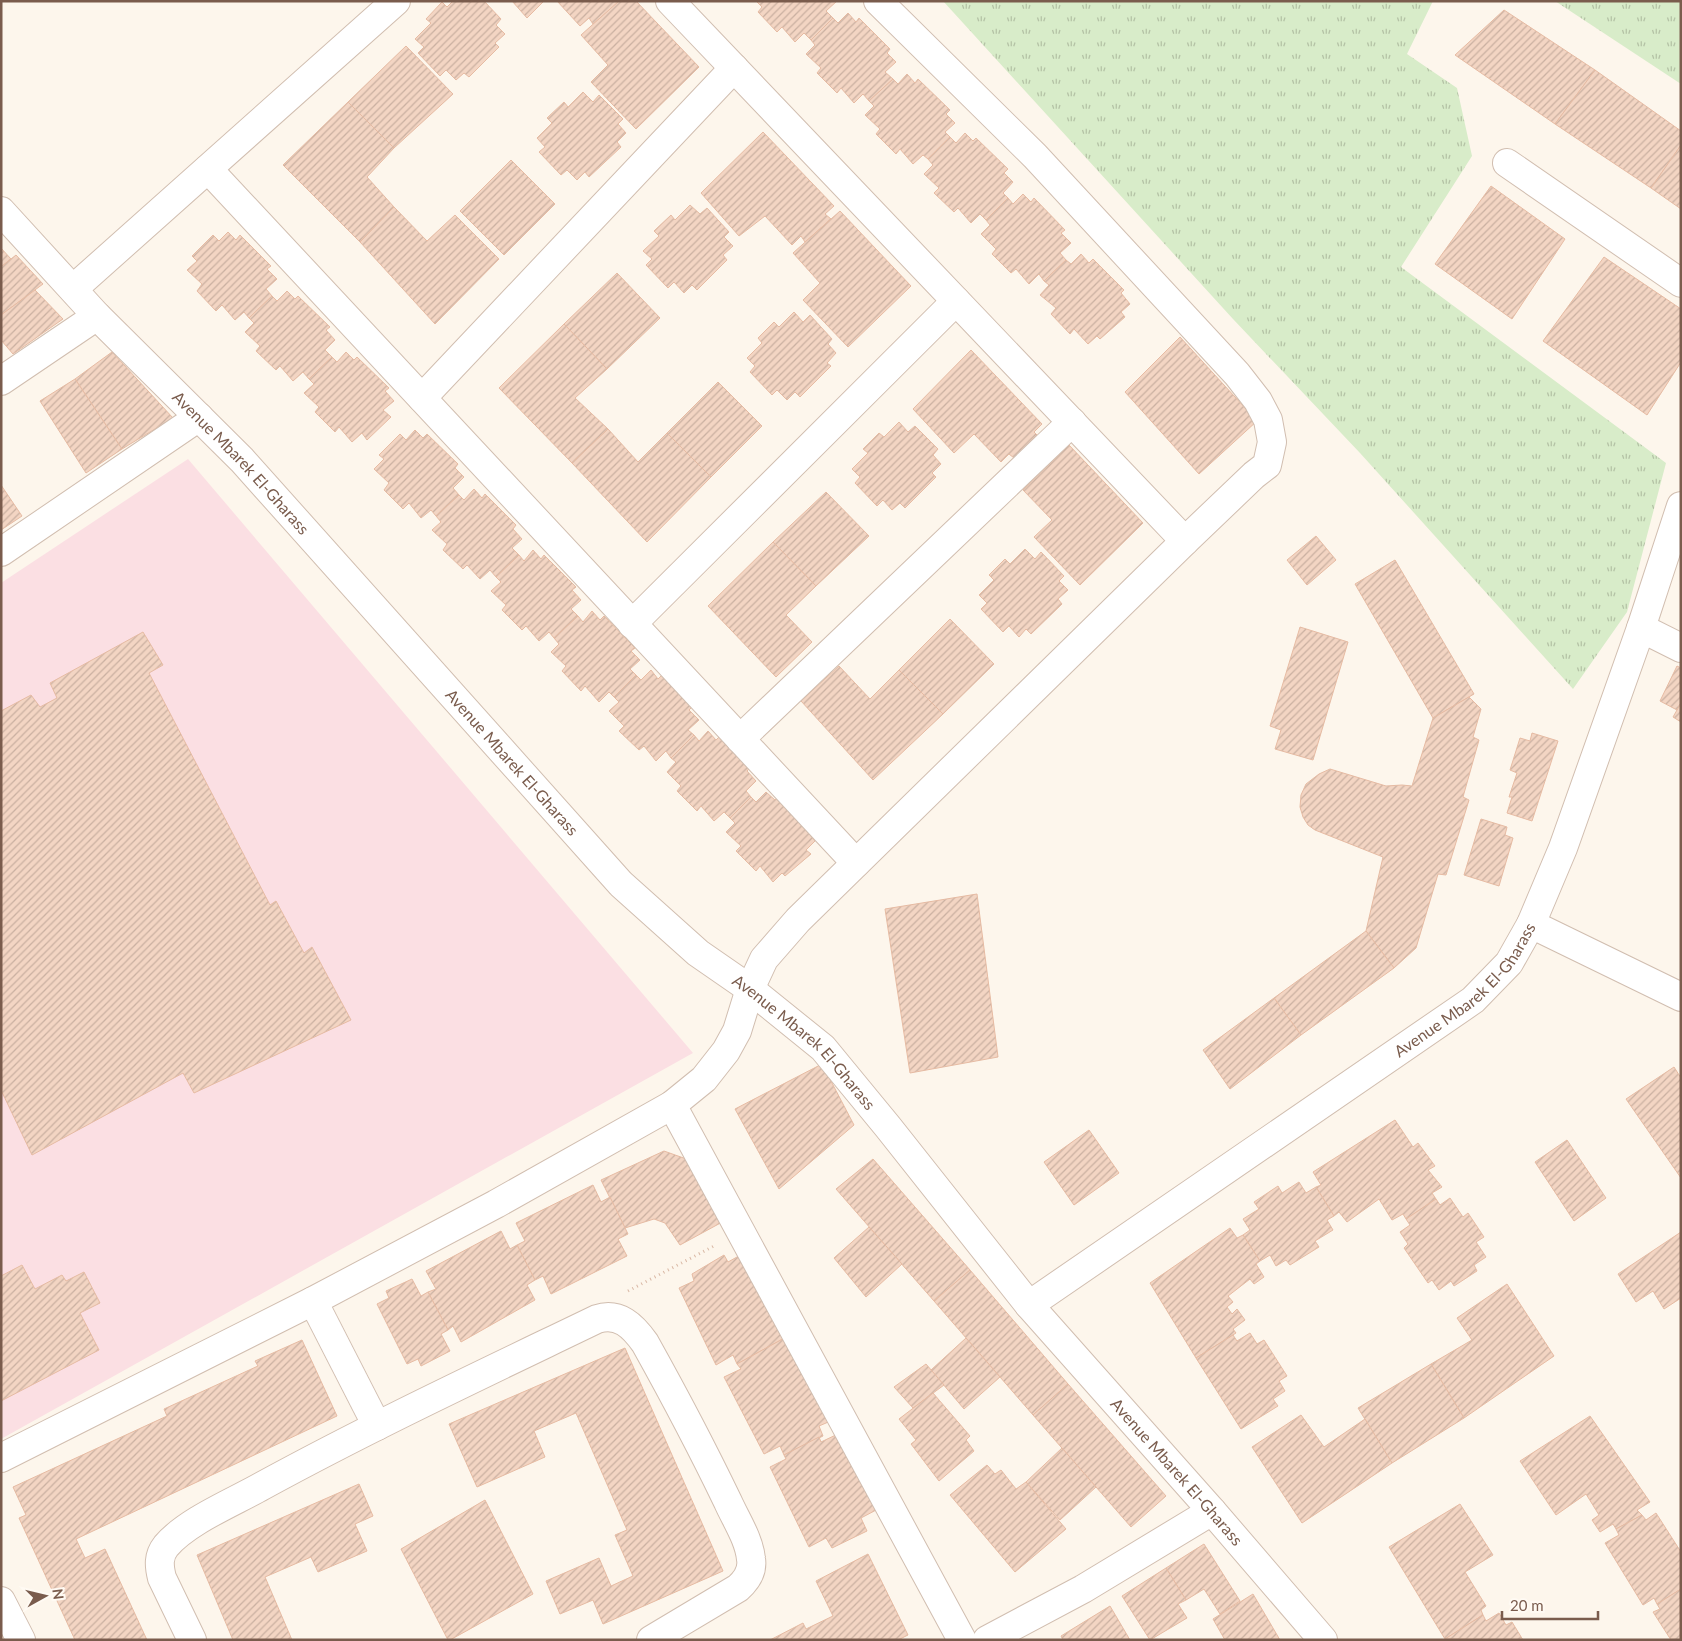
<svg xmlns="http://www.w3.org/2000/svg" width="1682" height="1641" font-family="Lato,sans-serif">
<style>
.medical{fill:#fbdfe3}
.grass{fill:url(#grass-tufts)}
.building{fill:url(#building-hatch);stroke:#e6bba3}
.lines{fill:none;stroke-linecap:round;stroke-linejoin:round}
.minor-casing{stroke:#d1beb0;stroke-width:30}
.path{stroke:#d9b8a5;stroke-width:3;stroke-dasharray:1 4;stroke-linecap:butt}
.minor{stroke:#fff;stroke-width:28}
.labels{text-anchor:middle;stroke-width:5;stroke-linejoin:round;paint-order:stroke}
.street-label{font-size:16px;fill:#7a5c4d;stroke:#fffaf3}
</style>
<defs>
<pattern id="grass-tufts" width="24" height="20" patternUnits="userSpaceOnUse" patternTransform="scale(1.25)"><rect width="24" height="20" fill="#d8ecc9"/><path d="M3 7l-1-3M5 7V3M7 7l1-3M15 17l-1-3M17 17v-4M19 17l1-3" fill="none" stroke="#b4c2a5"/></pattern>
<pattern id="building-hatch" width="6" height="6" patternUnits="userSpaceOnUse" patternTransform="scale(1.25)"><rect width="6" height="6" fill="#f3d5c3"/><path d="M-1 1l2-2M0 6l6-6M5 7l2-2" fill="none" stroke="#cab0a1"/></pattern>
</defs>
<rect width="100%" height="100%" fill="#fdf6ec"/>
<path class="medical" d="M188,459l505,594 -692,386v-856z"/>
<g class="grass">
<path d="M943,1h490l-26,53 50,34 15,68 -71,111 265,196 -39,149 -54,77 -213,-236 -127,-134z"/>
<path d="M1555,1h126v83z"/>
</g>
<g class="building">
<path d="M453,1h31l17,18 -5,6 9,9 -10,9 4,4 -30,30 -5,-4 -8,7 -10,-10 -6,6 -22,-23 6,-6 -9,-8 16,-16 -5,-4 16,-17 5,5z"/>
<path d="M512,1h32l-17,17z"/>
<path d="M557,1h61l1,1 -26,22 -4,-6 -9,8z"/>
<path d="M636,1l63,66 -63,62 -45,-47 17,-17 -27,-30 38,-34z"/>
<path d="M756,1h81l-11,10 7,7 -22,22 -7,-7 -9,9 -13,-15 -5,5 -19,-20 4,-5z"/>
<path d="M1504,10l91,60 -40,54 -100,-69z"/>
<path d="M848,13l8,9 3,-4 31,31 -3,4 9,9 -11,10 8,7 -24,22 -6,-7 -9,9 -13,-15 -4,5 -20,-20 4,-5 -15,-14 9,-9 -4,-5 22,-22 5,5z"/>
<path d="M406,46l47,48 -59,54 -46,-46z"/>
<path d="M1595,70l86,61v14l-30,43 -96,-64z"/>
<path d="M907,74l8,9 3,-4 32,31 -4,4 9,9 -10,9 5,5 -22,22 -5,-4 -10,9 -13,-15 -4,5 -20,-20 4,-5 -15,-14 9,-9 -5,-5 24,-22 5,5z"/>
<path d="M583,92l10,10 6,-7 24,24 -5,5 8,9 -9,9 4,5 -32,30 -4,-5 -8,8 -10,-10 -6,5 -22,-23 6,-5 -8,-9 15,-15 -5,-5 17,-16 4,5z"/>
<path d="M348,102l46,46 -27,29 27,30 -34,35 -77,-77z"/>
<path d="M763,132l71,74 -9,8 6,5 -26,23 -4,-6 -9,9 -27,-29 -26,20 -38,-43z"/>
<path d="M965,133l8,8 3,-3 32,31 -4,4 9,9 -10,11 5,5 -22,22 -6,-6 -9,9 -13,-15 -4,4 -20,-19 5,-5 -15,-14 9,-9 -5,-6 22,-22 6,6z"/>
<path d="M1681,145v64l-30,-21z"/>
<path d="M511,160l44,44 -51,51 -44,-44z"/>
<path d="M1491,186l74,53 -53,80 -77,-55z"/>
<path d="M1023,194l8,8 3,-4 31,32 -4,3 10,10 -11,10 6,7 -22,21 -5,-7 -10,10 -13,-15 -5,4 -19,-19 4,-5 -15,-15 9,-9 -4,-5 22,-22 5,6z"/>
<path d="M690,205l10,9 7,-6 22,24 -5,5 9,9 -10,9 4,5 -30,30 -5,-5 -8,8 -10,-11 -6,6 -22,-23 6,-6 -9,-8 16,-15 -5,-5 17,-16 4,5z"/>
<path d="M394,207l33,34 28,-26 44,44 -64,65 -75,-82z"/>
<path d="M840,211l71,75 -63,61 -45,-47 17,-17 -27,-30z"/>
<path d="M228,232l8,8 4,-5 31,31 -4,3 10,10 -11,10 6,7 -23,22 -5,-6 -9,8 -13,-15 -6,6 -19,-20 5,-7 -15,-14 10,-9 -5,-5 21,-21 6,6z"/>
<path d="M1,248l10,11 -10,8z"/>
<path d="M1081,254l8,9 4,-4 31,31 -3,3 9,11 -9,8 4,5 -25,22 -3,-3 -9,8 -14,-15 -4,5 -19,-20 5,-6 -16,-13 9,-10 -5,-4 22,-21 5,4z"/>
<path d="M16,255l27,29 -42,31v-48z"/>
<path d="M1604,257l77,52v53l-34,53 -104,-74z"/>
<path d="M617,273l43,45 -53,51 -43,-45z"/>
<path d="M35,290l28,29 -50,35 -12,-14v-25z"/>
<path d="M287,291l8,8 3,-3 32,31 -4,3 9,10 -10,10 7,7 -23,22 -6,-7 -10,9 -13,-15 -4,4 -20,-19 4,-5 -15,-14 9,-9 -5,-5 23,-22 5,5z"/>
<path d="M794,312l9,10 7,-7 22,24 -4,5 8,9 -9,10 4,3 -31,31 -5,-5 -8,8 -10,-10 -5,5 -22,-23 5,-6 -8,-8 15,-15 -4,-5 16,-16 5,5z"/>
<path d="M564,324l43,45 -32,29 33,31 -36,34 -73,-75z"/>
<path d="M1180,337l77,84 -58,53 -74,-82z"/>
<path d="M971,350l71,74 -8,8 3,3 -23,23 -5,-4 -8,8 -27,-28 -20,19 -41,-44z"/>
<path d="M112,352l61,66 -51,31 -47,-70z"/>
<path d="M346,352l8,8 3,-3 32,31 -4,3 9,10 -11,9 8,7 -24,23 -5,-7 -10,9 -13,-15 -4,5 -20,-20 4,-5 -15,-14 10,-9 -5,-5 23,-22 5,5z"/>
<path d="M75,379l47,70 -36,24 -46,-72z"/>
<path d="M718,382l44,44 -51,51 -44,-44z"/>
<path d="M899,422l9,10 7,-6 23,23 -5,6 8,9 -9,9 4,4 -31,31 -5,-5 -8,7 -9,-10 -6,6 -22,-23 5,-6 -8,-8 16,-16 -5,-4 16,-16 5,4z"/>
<path d="M608,429l30,33 29,-29 44,44 -64,65 -75,-79z"/>
<path d="M415,430l8,8 4,-4 31,30 -3,4 9,9 -11,11 6,7 -23,21 -5,-6 -10,8 -12,-15 -6,6 -19,-19 5,-7 -15,-14 10,-10 -5,-4 21,-21 6,6z"/>
<path d="M1069,445l74,78 -63,62 -46,-48 18,-17 -29,-30z"/>
<path d="M1,485l21,31 -21,14z"/>
<path d="M474,489l8,9 3,-4 31,31 -3,4 9,10 -10,9 7,7 -23,22 -6,-7 -10,9 -13,-14 -4,4 -20,-19 4,-6 -15,-14 9,-8 -5,-6 23,-21 5,5z"/>
<path d="M826,492l43,44 -53,50 -43,-44z"/>
<path d="M1316,536l20,24 -29,25 -20,-25z"/>
<path d="M773,542l43,44 -30,29 26,27 -36,35 -68,-71z"/>
<path d="M1025,549l10,10 6,-7 23,24 -5,5 9,9 -10,9 4,5 -31,30 -5,-5 -7,8 -10,-11 -6,6 -22,-23 6,-6 -8,-8 15,-15 -5,-5 16,-16 5,5z"/>
<path d="M533,550l8,9 3,-4 32,32 -4,3 9,10 -10,9 7,7 -24,22 -5,-6 -10,9 -13,-15 -4,4 -20,-20 4,-5 -15,-14 10,-9 -5,-5 23,-22 5,6z"/>
<path d="M1395,560l79,134 -41,24 -78,-134z"/>
<path d="M592,611l8,9 4,-4 31,32 -4,3 9,9 -10,9 6,6 -22,22 -5,-5 -10,10 -14,-16 -4,5 -19,-20 4,-5 -15,-14 8,-8 -5,-6 24,-22 5,6z"/>
<path d="M950,619l44,45 -51,50 -44,-44z"/>
<path d="M1300,627l48,15 -35,118 -38,-11 6,-19 -11,-4z"/>
<path d="M143,632l20,33 -14,8 121,232 6,-4 28,52 8,-6 39,73 -157,73 -11,-20 -151,82 -31,-65v-379l30,-16 9,12 17,-9 -7,-15z"/>
<path d="M839,666l31,33 29,-29 44,44 -70,66 -72,-79z"/>
<path d="M1677,666l4,2v35l-4,7 -17,-9z"/>
<path d="M651,670l7,9 4,-4 31,31 -4,4 10,10 -11,10 6,5 -23,23 -5,-7 -10,10 -12,-15 -5,4 -20,-19 5,-5 -15,-15 10,-9 -5,-5 22,-22 5,5z"/>
<path d="M1469,697l12,12 -8,28 6,3 -16,57 6,3 -23,75 -8,-1 -22,74 -22,20 -28,-37 17,-74 -68,-27 -7,-5 -5,-8 -3,-10 1,-12 5,-11 13,-10 11,-5 56,17 16,-1 10,1 21,-68z"/>
<path d="M1681,703v19l-8,-5z"/>
<path d="M708,731l8,9 4,-4 31,31 -4,4 9,10 -10,10 5,6 -21,21 -6,-6 -10,9 -13,-15 -4,5 -20,-20 4,-5 -14,-14 9,-10 -5,-4 23,-23 5,6z"/>
<path d="M1532,733l26,8 -26,80 -25,-8 5,-16h-3l8,-24 -7,-3 10,-32 10,3z"/>
<path d="M766,792l9,8 4,-4 31,32 -4,2 9,11 -9,9 5,4 -26,22 -3,-3 -9,9 -13,-16 -4,5 -20,-20 5,-5 -15,-14 9,-9 -5,-5 21,-21 5,5z"/>
<path d="M1481,819l26,8 -2,8 8,3 -14,48 -35,-11z"/>
<path d="M977,894l21,163 -88,16 -25,-164z"/>
<path d="M1366,931l28,37 -93,67 -27,-37z"/>
<path d="M1274,998l27,37 -71,54 -27,-39z"/>
<path d="M822,1064l32,61 -75,64 -44,-80z"/>
<path d="M1674,1067l7,11v100l-55,-79z"/>
<path d="M1395,1120l18,27 5,-4 17,23 -7,4 14,17 -10,6 4,6 -30,20 -3,-5 -11,6 -13,-21 -32,23 -8,-10 -5,4 -18,-29 5,-2 -8,-13z"/>
<path d="M1089,1130l30,43 -45,32 -30,-43z"/>
<path d="M1567,1140l39,58 -32,23 -39,-59z"/>
<path d="M664,1151l28,10 34,59 -46,25 -15,-22 -11,-4 -29,9 -24,-48z"/>
<path d="M873,1159l97,111 -36,31 -98,-112z"/>
<path d="M1299,1182l7,11 10,-6 18,29 -7,4 6,10 -18,11 4,6 -29,18 -4,-5 -10,6 -6,-11 -10,6 -17,-26 7,-5 -7,-11 16,-10 -5,-7 24,-16 4,7z"/>
<path d="M593,1185l8,17 9,-5 18,37 -10,5 9,17 -76,38 -8,-18 -8,4 -18,-35 8,-4 -9,-18z"/>
<path d="M1450,1198l13,19 5,-4 16,24 -8,5 10,15 -12,8 3,6 -23,15 -3,-5 -12,9 -7,-10 -4,3 -24,-35 4,-4 -8,-12 10,-7 -4,-6 30,-20 4,6z"/>
<path d="M869,1227l33,37 -36,33 -32,-39z"/>
<path d="M1230,1228l7,10 6,-3 17,26 -4,3 8,13 -10,7 -4,-5 -22,17 5,6 -6,5 5,7 5,-5 8,11 -12,9 3,4 -40,25 -46,-75z"/>
<path d="M501,1231l9,18 7,-4 18,35 -8,5 8,15 -74,42 -8,-16 -5,4 -20,-38 8,-3 -10,-18z"/>
<path d="M1681,1232v66l-17,11 -11,-18 -17,11 -18,-28z"/>
<path d="M746,1252l44,83 -53,29 -4,-9 -17,10 -37,-77 15,-7 -2,-7 32,-19 4,7z"/>
<path d="M22,1265l13,24 27,-14 4,6 18,-9 16,31 -20,10 19,37 -98,51v-125z"/>
<path d="M970,1270l98,114 -35,31 -99,-114z"/>
<path d="M412,1279l9,17 7,-4 20,38 -7,4 9,17 -29,15 -3,-7 -11,5 -30,-60 12,-6 -3,-7z"/>
<path d="M1507,1284l47,72 -90,62 -33,-54 41,-24 -15,-22z"/>
<path d="M1250,1333l7,11 7,-4 23,36 -8,5 6,10 -12,8 5,7 -37,23 -45,-71 37,-23 4,6z"/>
<path d="M790,1335l43,85 -14,6 4,10 -39,19 -4,-9 -16,8 -40,-77 17,-8 -4,-5z"/>
<path d="M966,1338l34,39 -36,32 -33,-39z"/>
<path d="M302,1340l35,76 -261,123 9,19 20,-9 42,91h-72l-56,-122 7,-3 -13,-28 154,-71 -3,-7 94,-43 -3,-5z"/>
<path d="M625,1348l98,223 -120,53 -10,-24 -33,14 -14,-33 53,-23 12,28 22,-10 -18,-41 12,-5 -51,-117 -42,18 11,26 -68,30 -28,-63z"/>
<path d="M926,1364l18,21 -31,23 -19,-21z"/>
<path d="M1431,1364l33,54 -72,45 -34,-55z"/>
<path d="M1068,1384l98,112 -35,31 -98,-112z"/>
<path d="M933,1393l37,43 -4,4 8,11 -35,30 -28,-37 5,-4 -17,-21z"/>
<path d="M1301,1415l23,32 41,-28 27,44 -90,60 -50,-76z"/>
<path d="M1590,1416l60,86 -13,8 5,5 -26,14 -3,-5 -13,8 -8,-12 7,-5 -13,-21 -30,21 -36,-54z"/>
<path d="M840,1433l38,76 -17,9 6,13 -35,17 -6,-10 -17,9 -39,-80 16,-8 -2,-4 35,-18 2,5z"/>
<path d="M1062,1448l34,39 -36,33 -34,-38z"/>
<path d="M987,1465l8,9 6,-4 15,19 10,-7 40,47 -51,43 -65,-77z"/>
<path d="M359,1484l14,32 -18,8 12,27 -49,21 -7,-15 -46,20 27,63h-59l-36,-85z"/>
<path d="M485,1500l48,94 -83,46h-2l-47,-91z"/>
<path d="M1460,1504l33,51 -28,17 21,34 -5,4 2,5 -38,24 -56,-92z"/>
<path d="M1656,1513l25,39v37l-24,15 -3,-6 -11,7 -38,-62 14,-8 -3,-6 26,-14 4,5z"/>
<path d="M1204,1544l36,57 -20,13 -16,-25 -18,11 -20,-32z"/>
<path d="M868,1554l40,81 -10,5h-128l33,-17 3,6 27,-13 -17,-35z"/>
<path d="M1166,1568l20,32 -8,4 9,14 -37,22 -28,-44z"/>
<path d="M1681,1589v51h-10l-18,-28 7,-3 -3,-5z"/>
<path d="M1253,1594l27,46h-55l-12,-21z"/>
<path d="M1110,1606l20,34h-67l-2,-4z"/>
<path d="M1499,1613l7,12 6,-3 11,18 -78,-1 38,-24 3,6z"/>
</g>
<g class="lines">
<defs>
<g id="minor">
<path d="M670,1l515,540"/>
<path d="M1507,163l174,120"/>
<path d="M208,169l648,694"/>
<path id="s1" d="M1,211l96,105 145,144 379,424 77,69 52,36 73,59 65,79 141,178 183,206 111,129"/>
<path d="M73,289l323,-288"/>
<path d="M1,381l96,-65"/>
<path d="M422,398l312,-330"/>
<path d="M1,552l198,-135"/>
<path d="M632,624l324,-323"/>
<path d="M1641,628l40,20"/>
<path d="M740,739l332,-317"/>
<path d="M1531,924l150,73"/>
<path d="M672,1105l290,535"/>
<path d="M313,1301l64,125"/>
<path id="s2" d="M1029,1305l444,-305 36,-37 22,-39 32,-76 78,-220 40,-122"/>
<path d="M1,1458l312,-157 183,-97 176,-99 32,-26 22,-28 11,-20 13,-42 14,-30 34,-39 387,-379 69,-66 13,-10 5,-23 -4,-22 -10,-19 -21,-27 -202,-218 -157,-155"/>
<path d="M1,1601l20,39"/>
<path d="M192,1640l-30,-62c-3,-12 -4,-22 4,-32 21,-25 68,-44 96,-60 110,-60 223,-113 335,-167 22,-7 36,7 48,24 29,52 57,105 83,159 8,18 21,37 23,57 2,12 -4,21 -13,29l-87,52"/>
<path d="M987,1640l96,-51 129,-78"/>
</g>
</defs>
<use href="#minor" class="minor-casing"/>
<path class="path" d="M628,1291l86,-45"/>
<use href="#minor" class="minor"/>
</g>
<g class="labels">
<g class="street-label">
<text dy="6" stroke="none"><textPath href="#s1" startOffset="348">Avenue Mbarek El-Gharass</textPath></text>
<text dy="6" stroke="none"><textPath href="#s1" startOffset="752">Avenue Mbarek El-Gharass</textPath></text>
<text dy="6" stroke="none"><textPath href="#s2" startOffset="540">Avenue Mbarek El-Gharass</textPath></text>
<text dy="6" stroke="none"><textPath href="#s1" startOffset="1158">Avenue Mbarek El-Gharass</textPath></text>
<text dy="6" stroke="none"><textPath href="#s1" startOffset="1728">Avenue Mbarek El-Gharass</textPath></text>
</g>
</g>
<rect width="1682" height="1641" fill="none" stroke="#7a5c4d" stroke-width="5"/>
<g transform="translate(45 1596) rotate(82)" stroke="#fffaf3" stroke-width="4" paint-order="stroke">
<path d="M0-4L9 19L0 12L-9 19Z" fill="#7a5c4d"/>
<text y="-8" font-size="14" font-weight="bold" text-anchor="middle" fill="#7a5c4d">N</text>
</g>
<path d="M1502 1611v8h96v-8" fill="none" stroke="#7a5c4d" stroke-width="2.5"/>
<text x="1510" y="1611" font-size="15" fill="#7a5c4d" stroke="#fffaf3" stroke-width="4" paint-order="stroke">20 m</text>
</svg>
